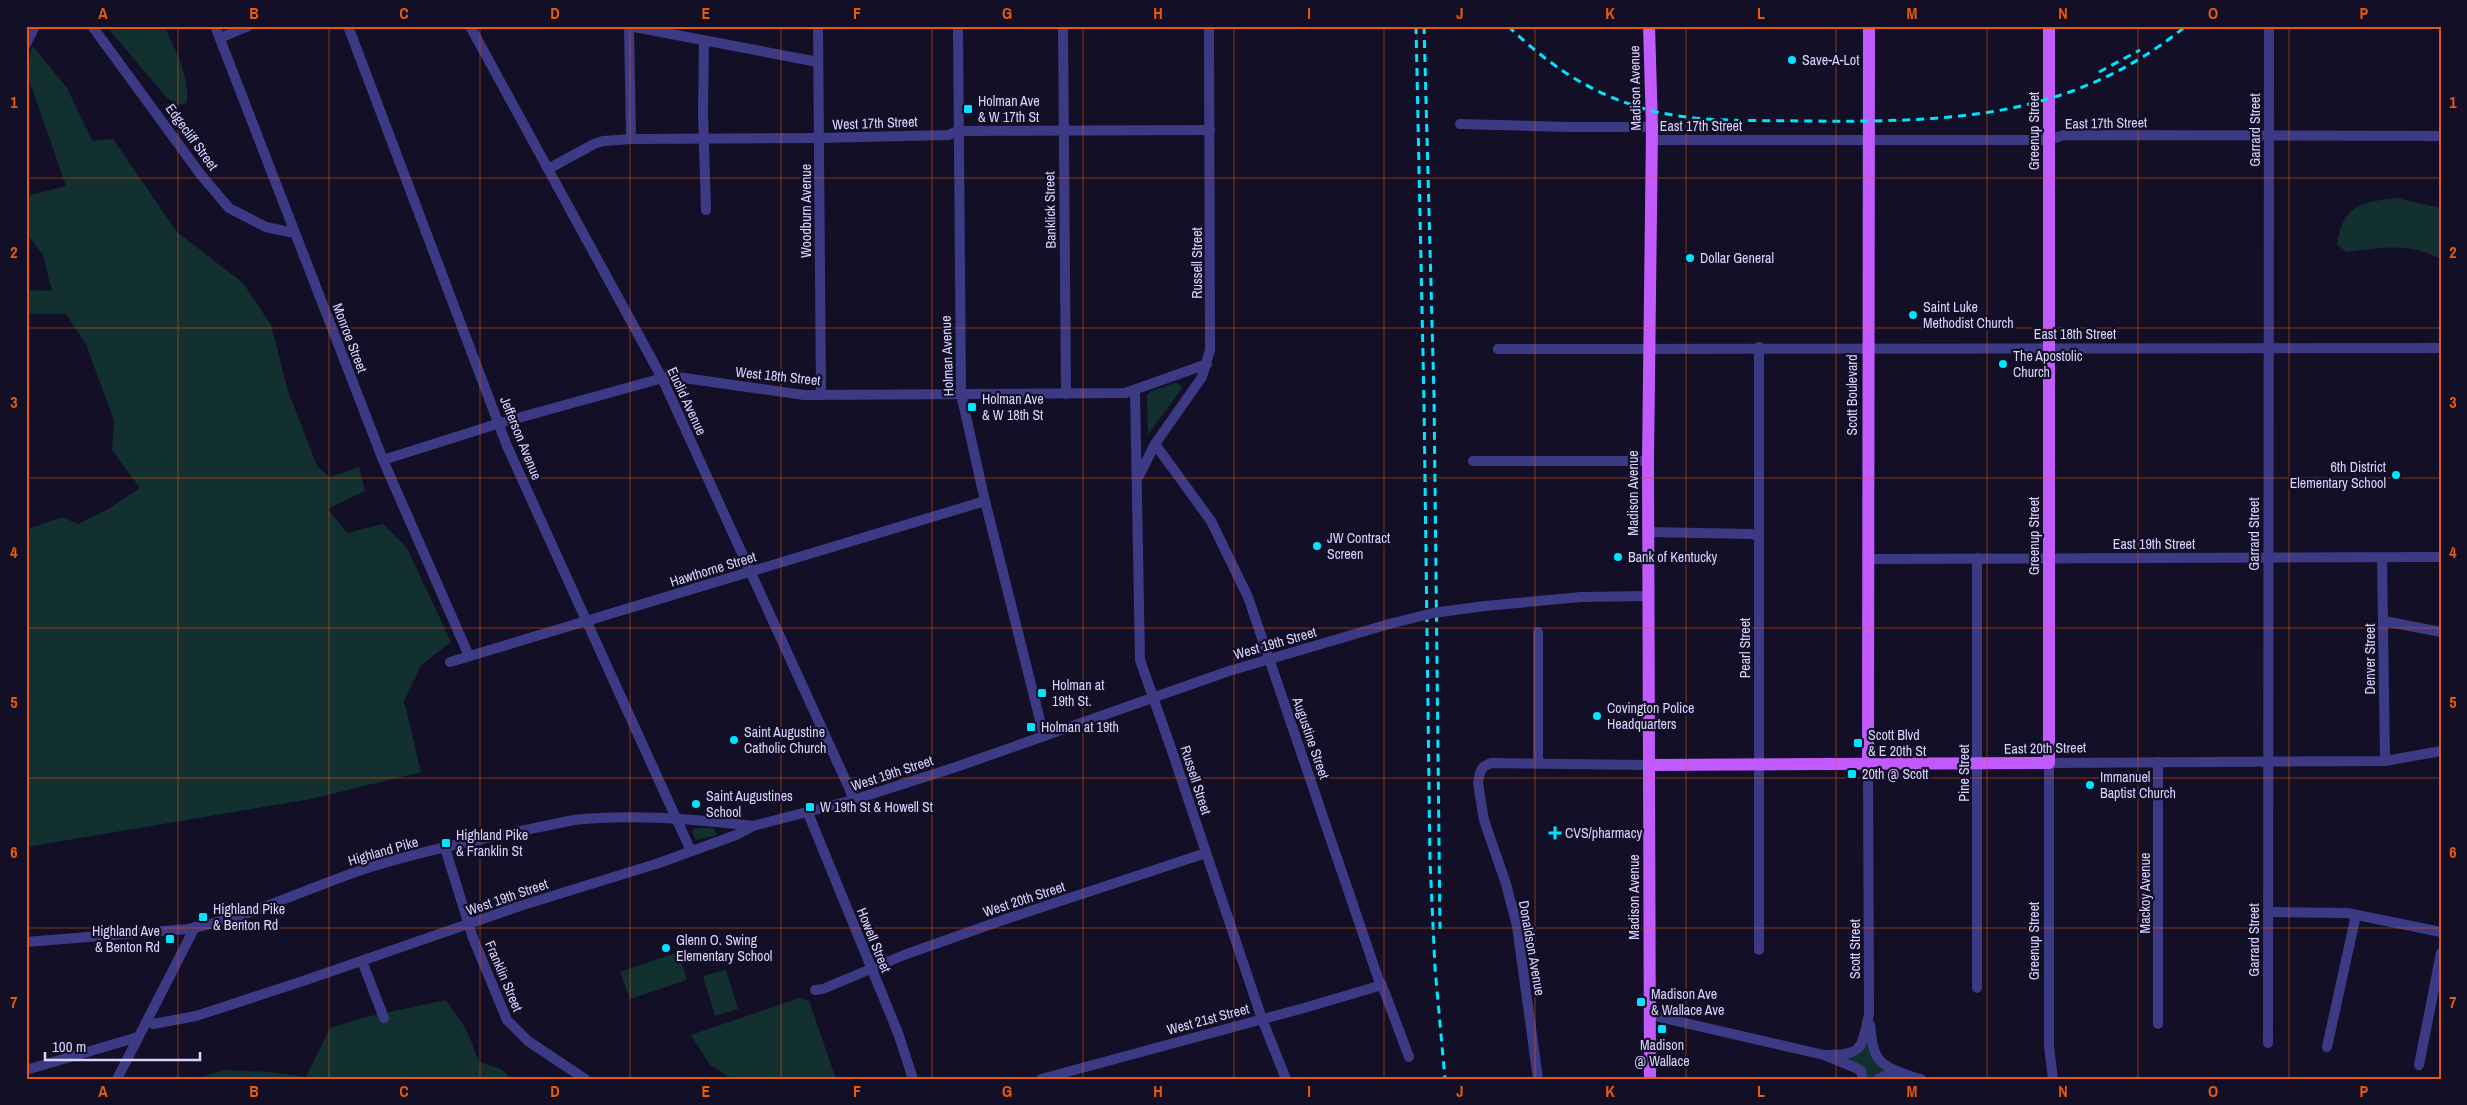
<svg xmlns="http://www.w3.org/2000/svg" width="2467" height="1105" font-family="'Archivo Narrow',sans-serif">
<style>
.green{fill:#12302f}
.lines{fill:none;stroke-linecap:round;stroke-linejoin:round}
.minor{stroke:#3d3a85;stroke-width:10}
.major{stroke:#c25bff;stroke-width:12}
.rail{stroke:#00e5ff;stroke-width:3;stroke-dasharray:8 6;stroke-linecap:butt}
.minor-bridge{stroke:#3d3a85;stroke-width:10}
.grid{fill:none;stroke:#e8590c;stroke-width:1;stroke-opacity:0.55}
.poi-dot{fill:#00e5ff;stroke:#130f26;stroke-width:2}
.labels{text-anchor:middle;stroke-width:4.5;stroke-linejoin:round;paint-order:stroke}
.poi-label{font-size:14px;fill:#d9d4ff;stroke:#130f26;text-anchor:start}
.street-label{font-size:14px;fill:#d9d4ff;stroke:#130f26}
.neatline{fill:none;stroke:#e8590c;stroke-width:2}
.grid-label{font-size:16px;text-anchor:middle;font-weight:bold;fill:#e8590c}
</style>
<rect width="100%" height="100%" fill="#130f26"/>
<g class="green">
<path d="M106,26h58c11,24 26,50 23,77l-9,2 -10,-6z"/>
<path d="M32,45l35,43 25,53 21,-2 64,93 66,51 28,42 17,66 29,75 13,11 29,-10 6,24 -37,18 19,24 36,-9 24,24 44,94 -30,23 -17,36 17,71 -110,27 -285,48v-317l36,-13 16,7 27,-13 35,-23 -28,-38 2,-29 -28,-77 -20,-30h-40v-24l26,1 -9,-36 -17,-22v-30l5,-8 35,-9 -39,-112z"/>
<path d="M2396,198l45,10v51c-34,-17 -58,-11 -94,-7l-10,-7c5,-39 24,-43 59,-47z"/>
<path d="M1175,383l5,1 2,4 -34,47 -1,-40 4,-4z"/>
<path d="M695,828h19l3,7 -21,5 -4,-8z"/>
<path d="M678,952l9,28 -57,19 -10,-27z"/>
<path d="M726,970l12,39 -23,7 -12,-40z"/>
<path d="M799,998l10,3 27,78h-103l-23,-14 -19,-30z"/>
<path d="M446,1000l20,29 13,33 22,7 11,10h-317l29,-9 46,2 36,5 24,-49 36,-11z"/>
<path d="M1869,1014l5,40 19,16 -15,9h-15l-19,-17 4,-7 10,-6z"/>
</g>
<g class="lines">
<g class="minor">
<path d="M92,26l109,149 28,33 37,19 28,6"/>
<path d="M215,26l168,434 86,196"/>
<path d="M348,26l159,420 184,405"/>
<path d="M470,26l192,352 188,412 3,10"/>
<path d="M818,26l3,369"/>
<path d="M958,26l3,368 24,107 59,235"/>
<path d="M1063,26l3,368"/>
<path d="M220,38l29,-12"/>
<path d="M704,41l-1,73 3,96"/>
<path d="M26,44l9,-18"/>
<path d="M1460,124l110,3h82"/>
<path d="M631,139l-2,-113 189,36"/>
<path d="M1651,140h398l15,-5 377,1"/>
<path d="M548,169l46,-25 9,-3 28,-2 188,-1 129,-3 10,-4 252,-1"/>
<path d="M1498,349l943,-1"/>
<path d="M1135,390l5,270 33,94 89,265 24,60"/>
<path d="M1155,444l56,77 37,76 130,381 7,15 24,64"/>
<path d="M383,460l117,-37 170,-47 134,19 321,-2 82,-29"/>
<path d="M1473,461h175"/>
<path d="M1139,476l16,-32 47,-67 8,-27 -1,-324"/>
<path d="M1648,532l103,2 8,2"/>
<path d="M2382,558l3,203"/>
<path d="M1867,559l574,-2"/>
<path d="M1485,606l96,-9 67,-1"/>
<path d="M2384,621l57,11"/>
<path d="M1538,632v131"/>
<path d="M450,662l535,-161"/>
<path d="M2158,762v262"/>
<path d="M808,813l90,220 15,46"/>
<path d="M445,848l28,90 34,82 21,21 57,38"/>
<path d="M2268,912l79,1 94,19"/>
<path d="M26,942l162,-13c67,-13 122,-43 186,-63 65,-20 133,-32 200,-46 56,-6 123,-1 179,6"/>
<path d="M1759,950v-603"/>
<path d="M362,961l22,57"/>
<path d="M1977,988v-430"/>
<path d="M815,990l8,-1 81,-34 99,-35 203,-67"/>
<path d="M1650,1015l174,40 32,13 5,3 2,8"/>
<path d="M153,1024l43,-8 107,-35 217,-75 139,-43 77,-28 17,-9 100,-26 103,-33 273,-96 160,-47"/>
<path d="M1870,1025c4,38 8,39 43,52"/>
<path d="M2268,1043l1,-1017"/>
<path d="M2327,1047l29,-132"/>
<path d="M1824,1055c39,0 37,-5 45,-41l-1,-249"/>
<path d="M2419,1065l22,-112"/>
<path d="M26,1070l112,-33"/>
<path d="M117,1079l78,-152"/>
<path d="M1041,1079l263,-71 78,-23"/>
<path d="M1538,1079l-21,-153 -11,-42 -22,-64 -4,-24 -2,-14 2,-9 3,-6 8,-4 158,2"/>
<path d="M1878,1079l12,-5 31,5"/>
<path d="M2053,1079l-4,-33v-283l336,-2 56,-10"/>
</g>
<g class="major">
<path d="M1649,26l3,101 -4,334 2,618"/>
<path d="M1649,765l400,-2v-737"/>
<path d="M1868,765l1,-739"/>
</g>
<g class="rail">
<path d="M1416,26l8,377 6,458 5,107 10,111"/>
<path d="M1424,26l10,370 6,533"/>
<path d="M1508,26c40,38 77,64 130,81 52,16 107,13 161,14 144,1 269,1 387,-95"/>
<path d="M2099,72l41,-22"/>
</g>
<path class="minor-bridge" d="M1389,624l44,-11 52,-7"/>
</g>
<path class="grid" d="M178,26v1053M329,26v1053M480,26v1053M630,26v1053M781,26v1053M932,26v1053M1083,26v1053M1234,26v1053M1384,26v1053M1535,26v1053M1686,26v1053M1836,26v1053M1987,26v1053M2138,26v1053M2289,26v1053M26,178h2415M26,328h2415M26,478h2415M26,628h2415M26,778h2415M26,928h2415"/>
<g class="poi-dot">
<circle cx="1792" cy="60" r="5"/>
<rect x="963" y="104" width="10" height="10" rx="2.5"/>
<circle cx="1690" cy="258" r="5"/>
<circle cx="1913" cy="315" r="5"/>
<circle cx="2003" cy="364" r="5"/>
<rect x="967" y="402" width="10" height="10" rx="2.5"/>
<circle cx="2396" cy="475" r="5"/>
<circle cx="1317" cy="546" r="5"/>
<circle cx="1618" cy="557" r="5"/>
<rect x="1037" y="688" width="10" height="10" rx="2.5"/>
<circle cx="1597" cy="716" r="5"/>
<rect x="1026" y="722" width="10" height="10" rx="2.5"/>
<circle cx="734" cy="740" r="5"/>
<rect x="1853" y="738" width="10" height="10" rx="2.5"/>
<rect x="1847" y="769" width="10" height="10" rx="2.5"/>
<circle cx="2090" cy="785" r="5"/>
<circle cx="696" cy="804" r="5"/>
<rect x="805" y="802" width="10" height="10" rx="2.5"/>
<path d="M1552.5 825.5h5v5h5v5h-5v5h-5v-5h-5v-5h5z"/>
<rect x="441" y="838" width="10" height="10" rx="2.5"/>
<rect x="198" y="912" width="10" height="10" rx="2.5"/>
<rect x="165" y="934" width="10" height="10" rx="2.5"/>
<circle cx="666" cy="948" r="5"/>
<rect x="1636" y="997" width="10" height="10" rx="2.5"/>
<rect x="1657" y="1024" width="10" height="10" rx="2.5"/>
</g>
<g class="labels">
<g class="poi-label">
<text x="1802" y="65">Save-A-Lot</text>
<text x="978" y="106">Holman Ave<tspan x="978" dy="16">&amp; W 17th St</tspan></text>
<text x="1700" y="263">Dollar General</text>
<text x="1923" y="312">Saint Luke<tspan x="1923" dy="16">Methodist Church</tspan></text>
<text x="2013" y="361">The Apostolic<tspan x="2013" dy="16">Church</tspan></text>
<text x="982" y="404">Holman Ave<tspan x="982" dy="16">&amp; W 18th St</tspan></text>
<text x="2386" y="472" text-anchor="end">6th District<tspan x="2386" dy="16">Elementary School</tspan></text>
<text x="1327" y="543">JW Contract<tspan x="1327" dy="16">Screen</tspan></text>
<text x="1628" y="562">Bank of Kentucky</text>
<text x="1052" y="690">Holman at<tspan x="1052" dy="16">19th St.</tspan></text>
<text x="1607" y="713">Covington Police<tspan x="1607" dy="16">Headquarters</tspan></text>
<text x="1041" y="732">Holman at 19th</text>
<text x="744" y="737">Saint Augustine<tspan x="744" dy="16">Catholic Church</tspan></text>
<text x="1868" y="740">Scott Blvd<tspan x="1868" dy="16">&amp; E 20th St</tspan></text>
<text x="1862" y="779">20th @ Scott</text>
<text x="2100" y="782">Immanuel<tspan x="2100" dy="16">Baptist Church</tspan></text>
<text x="706" y="801">Saint Augustines<tspan x="706" dy="16">School</tspan></text>
<text x="820" y="812">W 19th St &amp; Howell St</text>
<text x="1565" y="838">CVS/pharmacy</text>
<text x="456" y="840">Highland Pike<tspan x="456" dy="16">&amp; Franklin St</tspan></text>
<text x="213" y="914">Highland Pike<tspan x="213" dy="16">&amp; Benton Rd</tspan></text>
<text x="160" y="936" text-anchor="end">Highland Ave<tspan x="160" dy="16">&amp; Benton Rd</tspan></text>
<text x="676" y="945">Glenn O. Swing<tspan x="676" dy="16">Elementary School</tspan></text>
<text x="1651" y="999">Madison Ave<tspan x="1651" dy="16">&amp; Wallace Ave</tspan></text>
<text x="1662" y="1050" text-anchor="middle">Madison<tspan x="1662" dy="16">@ Wallace</tspan></text>
</g>
<g class="street-label">
<text transform="translate(1635 88) rotate(-91)" y="5">Madison Avenue</text>
<text transform="translate(875 123) rotate(-2)" y="5">West 17th Street</text>
<text transform="translate(2106 123) rotate(-1)" y="5">East 17th Street</text>
<text x="1701" y="131">East 17th Street</text>
<text transform="translate(2255 130) rotate(-90)" y="5">Garrard Street</text>
<text transform="translate(2034 131) rotate(-90)" y="5">Greenup Street</text>
<text transform="translate(192 137) rotate(54)" y="5">Edgecliff Street</text>
<text transform="translate(1050 210) rotate(-91)" y="5">Banklick Street</text>
<text transform="translate(806 211) rotate(-90)" y="5">Woodburn Avenue</text>
<text transform="translate(1197 263) rotate(-90)" y="5">Russell Street</text>
<text x="2075" y="339">East 18th Street</text>
<text transform="translate(350 338) rotate(69)" y="5">Monroe Street</text>
<text transform="translate(947 356) rotate(-92)" y="5">Holman Avenue</text>
<text transform="translate(778 376) rotate(6)" y="5">West 18th Street</text>
<text transform="translate(1852 395) rotate(-90)" y="5">Scott Boulevard</text>
<text transform="translate(687 401) rotate(65)" y="5">Euclid Avenue</text>
<text transform="translate(521 438) rotate(68)" y="5">Jefferson Avenue</text>
<text transform="translate(1633 493) rotate(-90)" y="5">Madison Avenue</text>
<text transform="translate(2254 534) rotate(-90)" y="5">Garrard Street</text>
<text transform="translate(2034 536) rotate(-90)" y="5">Greenup Street</text>
<text x="2154" y="549">East 19th Street</text>
<text transform="translate(713 569) rotate(-17)" y="5">Hawthorne Street</text>
<text transform="translate(1275 643) rotate(-16)" y="5">West 19th Street</text>
<text transform="translate(1745 648) rotate(-90)" y="5">Pearl Street</text>
<text transform="translate(2370 659) rotate(-90)" y="5">Denver Street</text>
<text transform="translate(1311 738) rotate(71)" y="5">Augustine Street</text>
<text transform="translate(2045 748) rotate(-1)" y="5">East 20th Street</text>
<text transform="translate(892 773) rotate(-18)" y="5">West 19th Street</text>
<text transform="translate(1964 773) rotate(-90)" y="5">Pine Street</text>
<text transform="translate(1196 780) rotate(72)" y="5">Russell Street</text>
<text transform="translate(383 851) rotate(-16)" y="5">Highland Pike</text>
<text transform="translate(2145 893) rotate(-90)" y="5">Mackoy Avenue</text>
<text transform="translate(507 897) rotate(-19)" y="5">West 19th Street</text>
<text transform="translate(1634 897) rotate(-90)" y="5">Madison Avenue</text>
<text transform="translate(1024 899) rotate(-18)" y="5">West 20th Street</text>
<text transform="translate(874 940) rotate(68)" y="5">Howell Street</text>
<text transform="translate(2254 940) rotate(-90)" y="5">Garrard Street</text>
<text transform="translate(2034 941) rotate(-90)" y="5">Greenup Street</text>
<text transform="translate(1532 948) rotate(80)" y="5">Donaldson Avenue</text>
<text transform="translate(1855 949) rotate(-90)" y="5">Scott Street</text>
<text transform="translate(504 976) rotate(67)" y="5">Franklin Street</text>
<text transform="translate(1208 1019) rotate(-15)" y="5">West 21st Street</text>
</g>
</g>
<rect width="2467" height="1105" fill="none" stroke="#130f26" stroke-width="55"/>
<path d="M45 1052v8h155v-8" fill="none" stroke="#d9d4ff" stroke-width="2.5"/>
<text x="52" y="1052" font-size="15" fill="#d9d4ff" stroke="#130f26" stroke-width="4" paint-order="stroke">100 m</text>
<rect x="28" y="28" width="2412" height="1050" class="neatline"/>
<g class="grid-label">
<text x="103" y="19">A</text>
<text x="254" y="19">B</text>
<text x="404" y="19">C</text>
<text x="555" y="19">D</text>
<text x="706" y="19">E</text>
<text x="857" y="19">F</text>
<text x="1007" y="19">G</text>
<text x="1158" y="19">H</text>
<text x="1309" y="19">I</text>
<text x="1460" y="19">J</text>
<text x="1610" y="19">K</text>
<text x="1761" y="19">L</text>
<text x="1912" y="19">M</text>
<text x="2063" y="19">N</text>
<text x="2213" y="19">O</text>
<text x="2364" y="19">P</text>
<text x="14" y="108">1</text>
<text x="2453" y="108">1</text>
<text x="14" y="258">2</text>
<text x="2453" y="258">2</text>
<text x="14" y="408">3</text>
<text x="2453" y="408">3</text>
<text x="14" y="558">4</text>
<text x="2453" y="558">4</text>
<text x="14" y="708">5</text>
<text x="2453" y="708">5</text>
<text x="14" y="858">6</text>
<text x="2453" y="858">6</text>
<text x="14" y="1008">7</text>
<text x="2453" y="1008">7</text>
<text x="103" y="1097">A</text>
<text x="254" y="1097">B</text>
<text x="404" y="1097">C</text>
<text x="555" y="1097">D</text>
<text x="706" y="1097">E</text>
<text x="857" y="1097">F</text>
<text x="1007" y="1097">G</text>
<text x="1158" y="1097">H</text>
<text x="1309" y="1097">I</text>
<text x="1460" y="1097">J</text>
<text x="1610" y="1097">K</text>
<text x="1761" y="1097">L</text>
<text x="1912" y="1097">M</text>
<text x="2063" y="1097">N</text>
<text x="2213" y="1097">O</text>
<text x="2364" y="1097">P</text>
</g>
</svg>
